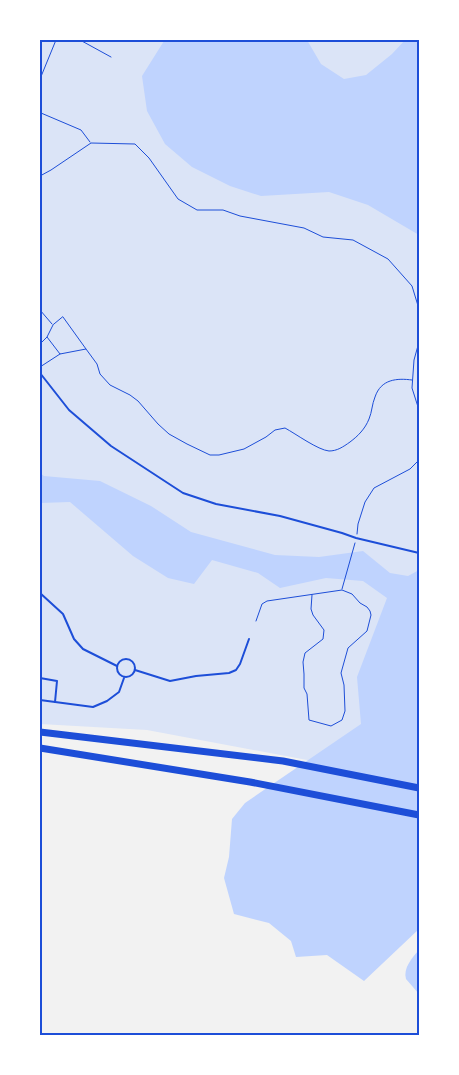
<svg xmlns="http://www.w3.org/2000/svg" width="459" height="1075" font-family="'Sofia Sans Condensed',sans-serif">
<style>
.green{fill:#dbe4f7}
.water{fill:#bfd3fe}
.lines{fill:none;stroke-linecap:round;stroke-linejoin:round}
.path{stroke:#1d4ed8;stroke-width:1}
.service{stroke:#1d4ed8;stroke-width:2}
.trunk{stroke:#1d4ed8;stroke-width:7}
.neatline{fill:none;stroke:#1d4ed8;stroke-width:2}
</style>
<rect width="100%" height="100%" fill="#f2f2f2"/>
<path class="green" d="M40,40h379v741l-272,-51 -107,-6z"/>
<g class="water">
<path d="M163,40h144l14,24 23,15 22,-4 26,-21 13,-14h14v195l-51,-30 -39,-13 -68,4 -31,-10 -38,-19 -27,-23 -18,-33 -5,-35 22,-35z"/>
<path d="M40,473l4,3 56,5 51,25 40,26 84,23 44,2 44,-6 27,22 18,3 11,-6v359l-55,52 -37,-26 -31,2 -5,-16 -22,-18 -35,-9 -10,-36 5,-21 3,-38 13,-16 116,-79 -4,-47 30,-79 -24,-17 -37,-3 -46,10 -22,-15 -46,-13 -18,24 -26,-6 -35,-22 -63,-54 -30,1z"/>
<path d="M419,950v44l-13,-15c-3,-11 6,-21 13,-29z"/>
</g>
<g class="lines">
<g class="path">
<path d="M80,40l31,17"/>
<path d="M339,40l4,1 12,-1"/>
<path d="M40,79l16,-39"/>
<path d="M40,110l1,3 40,17 9,12"/>
<path d="M40,176l11,-6 40,-27 44,1 14,14 29,41 19,11h26l17,6 64,12 19,9 30,3 35,19 24,27 7,23"/>
<path d="M40,310l12,14"/>
<path d="M63,317l23,32 -26,5 -13,-17 6,-12z"/>
<path d="M419,342l-5,18 -2,28 7,22"/>
<path d="M40,344l7,-7"/>
<path d="M86,349l11,15 3,10 10,11 20,10 8,6 20,23 11,10 18,10 23,11h9l25,-6 22,-12 9,-7 10,-2c11,6 33,22 44,23 8,0 14,-4 21,-9 8,-6 15,-13 19,-23 3,-7 3,-15 6,-22 6,-18 22,-19 37,-17"/>
<path d="M40,367l20,-13"/>
<path d="M357,534l1,-10 7,-22 9,-14 36,-19 9,-9"/>
<path d="M342,589l13,-46"/>
<path d="M256,621l6,-17 5,-3 75,-11 10,4 8,9 7,4 3,4 1,4 -4,16 -19,17 -7,25 3,12 1,26 -3,9 -11,6 -22,-6 -2,-26 -3,-6v-14l-1,-12 2,-9 18,-14 1,-9 -11,-15 -2,-6 1,-14"/>
</g>
<g class="service">
<path d="M40,373l29,37 42,36 72,47 33,11 64,12 62,17 14,5 63,15"/>
<path d="M40,593l23,21 11,25 9,10 34,17"/>
<circle cx="126" cy="668" r="9"/>
<path d="M135,670l35,11 26,-5 33,-3 7,-3 4,-6 9,-25"/>
<path d="M40,678l17,3 -2,21"/>
<path d="M40,700l53,7 14,-6 12,-9 5,-14"/>
</g>
<g class="trunk">
<path d="M40,732l243,29 136,27"/>
<path d="M40,748l210,34 169,33"/>
</g>
</g>
<rect width="459" height="1075" fill="none" stroke="#ffffff" stroke-width="82"/>
<rect x="41" y="41" width="377" height="993" class="neatline"/>
</svg>
